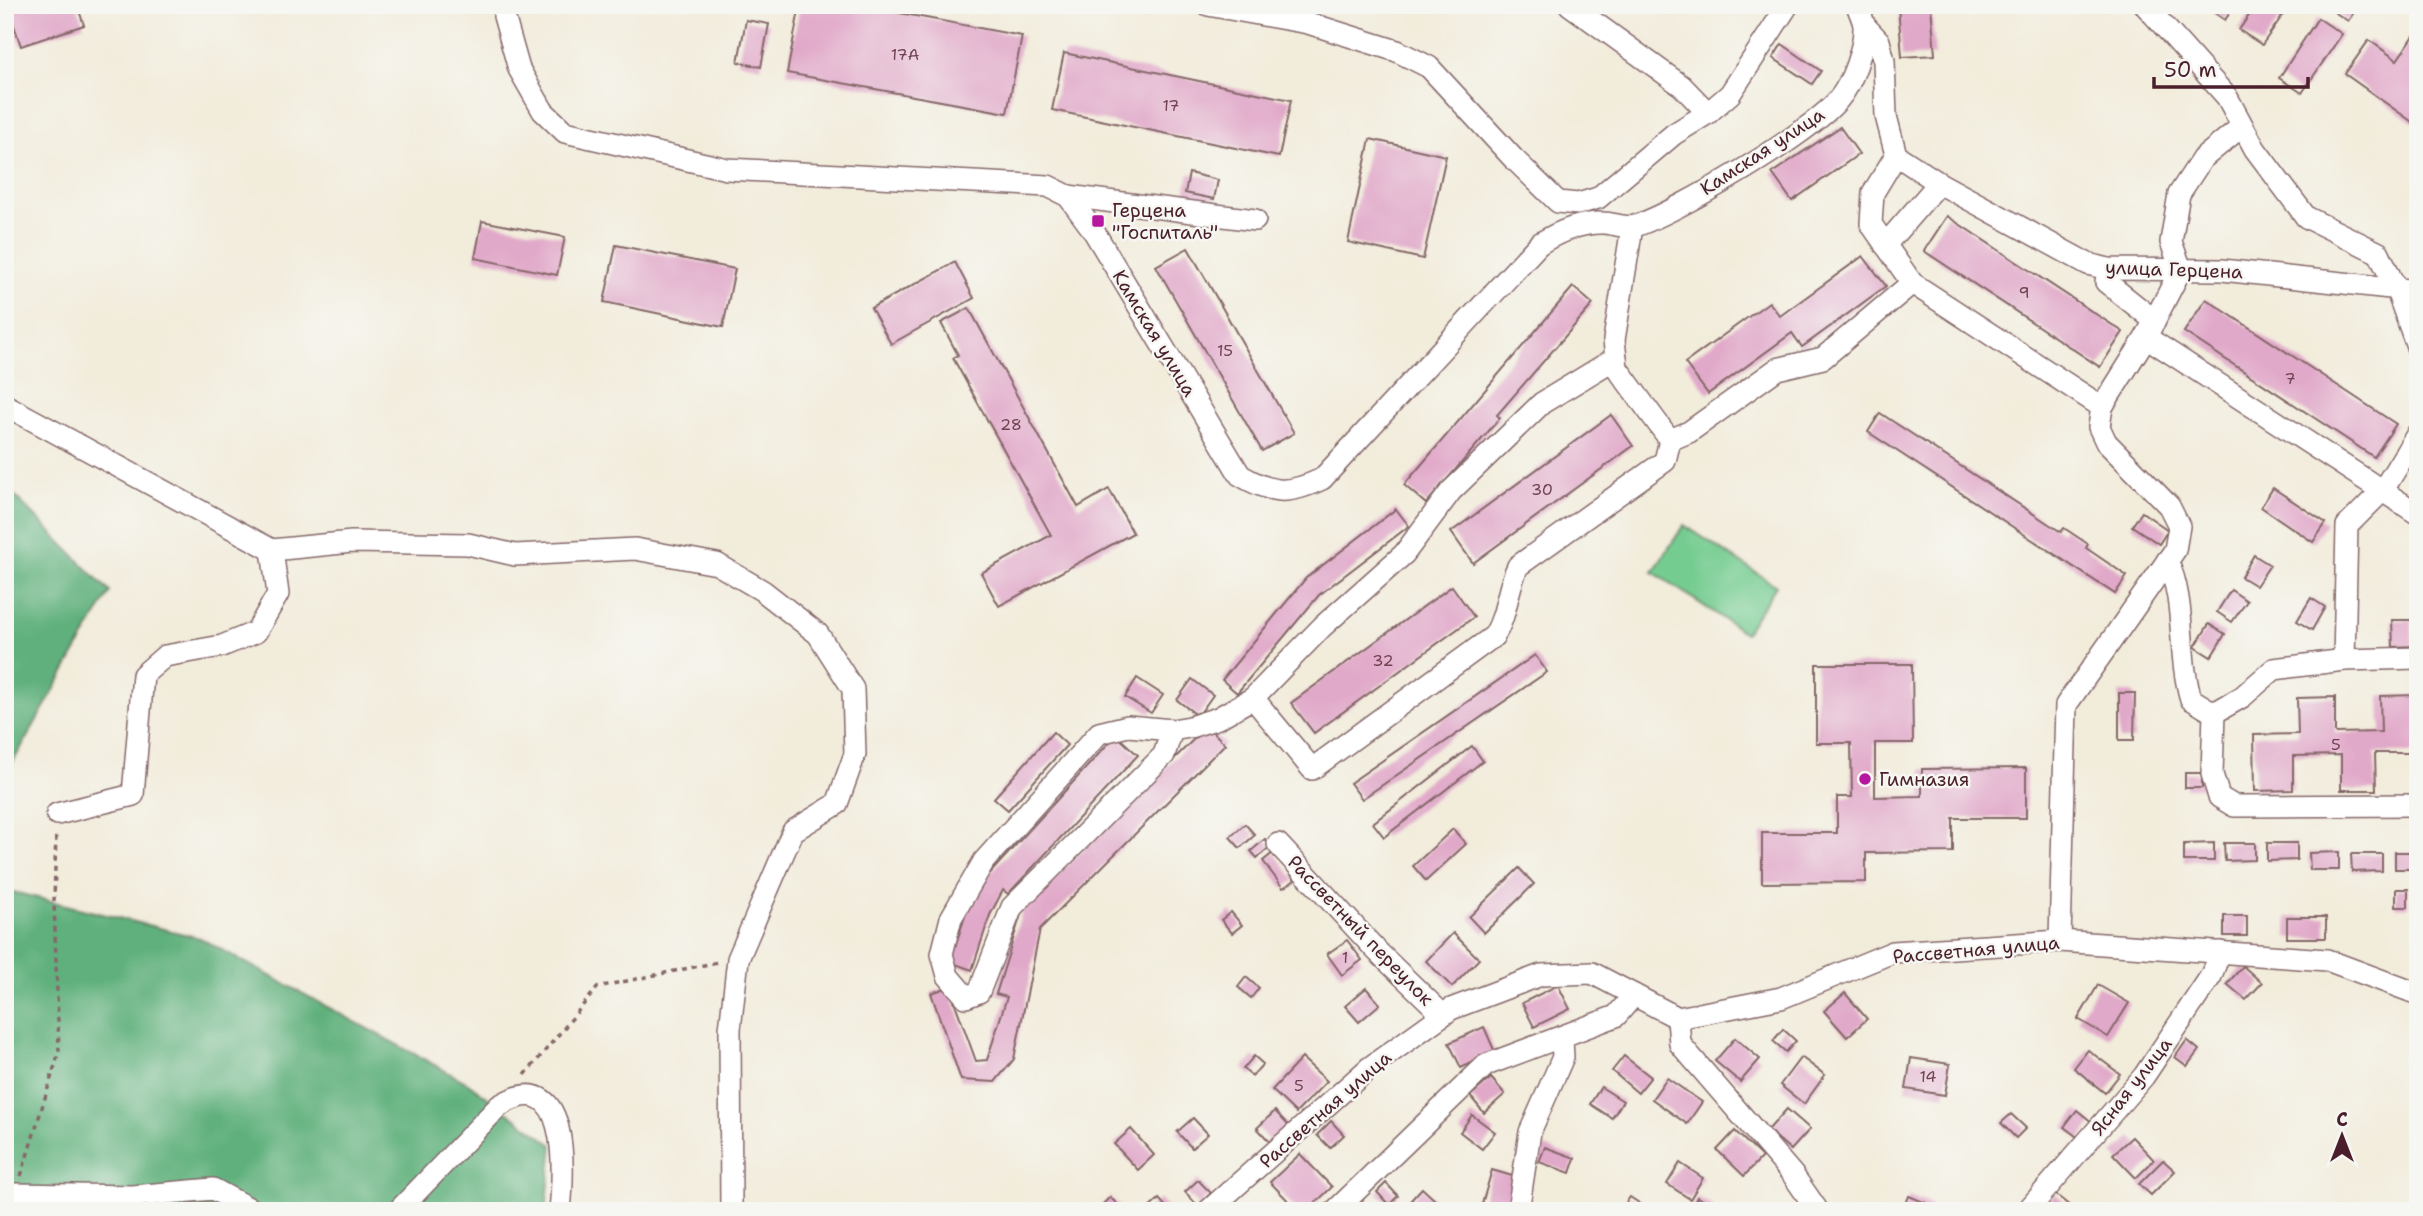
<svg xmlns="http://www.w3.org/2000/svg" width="2423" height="1216" font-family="'Shantell Sans',sans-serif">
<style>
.green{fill:#74cc91;stroke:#5f765e;stroke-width:2}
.forest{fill:#5fb07b;stroke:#546853;stroke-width:2}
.building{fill:#e1a9c9}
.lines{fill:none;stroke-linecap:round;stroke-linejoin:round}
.minor-casing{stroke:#856769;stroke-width:24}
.path{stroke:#856769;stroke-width:3.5;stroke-dasharray:5 5;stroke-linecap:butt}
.minor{stroke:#fff;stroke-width:21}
.poi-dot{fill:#b5179e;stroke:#f6f6f2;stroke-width:2.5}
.labels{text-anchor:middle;stroke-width:5;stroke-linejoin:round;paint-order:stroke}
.number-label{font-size:16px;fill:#704252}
.street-label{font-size:19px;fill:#4a1f2b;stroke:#f6f6f2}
.poi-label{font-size:19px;fill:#4a1f2b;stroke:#f6f6f2;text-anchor:start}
</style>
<rect width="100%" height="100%" fill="#f6f6f2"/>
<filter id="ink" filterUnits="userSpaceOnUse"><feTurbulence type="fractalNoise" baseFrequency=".0143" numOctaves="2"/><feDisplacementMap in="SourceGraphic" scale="14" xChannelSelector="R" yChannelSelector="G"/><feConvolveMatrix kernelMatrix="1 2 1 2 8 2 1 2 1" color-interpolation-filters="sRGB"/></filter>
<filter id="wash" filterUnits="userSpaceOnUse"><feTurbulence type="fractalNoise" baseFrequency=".00686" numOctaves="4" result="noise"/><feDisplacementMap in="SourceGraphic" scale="28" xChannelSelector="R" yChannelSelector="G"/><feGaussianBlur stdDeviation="1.57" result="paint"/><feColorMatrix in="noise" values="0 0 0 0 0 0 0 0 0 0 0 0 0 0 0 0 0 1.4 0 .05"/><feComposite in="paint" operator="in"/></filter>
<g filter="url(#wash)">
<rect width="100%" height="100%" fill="#f2ecdb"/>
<path class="green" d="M1684,525l92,61 -31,47 -92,-61z"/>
<g class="forest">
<path d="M5,486l105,106 -105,184z"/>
<path d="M5,890l195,48 268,145 85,62 -7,66h-541z"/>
</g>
<g id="blocks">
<g class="building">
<path d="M7,5h70l7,20 -63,21z"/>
<path d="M800,5h57l165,31 -15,77 -220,-40z"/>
<path d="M1898,5h33l4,50 -33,2z"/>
<path d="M2203,5h32l-10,15z"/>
<path d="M2256,5h10l16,11 -20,29 -23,-15z"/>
<path d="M2330,5h29l-11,16 -20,-13z"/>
<path d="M2318,18l24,16 -40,59 -23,-15z"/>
<path d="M746,20l23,4 -8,43 -23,-5z"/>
<path d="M2418,30l-3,42 3,54 -73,-52 24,-34 28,20z"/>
<path d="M1782,44l39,27 -9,13 -39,-26z"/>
<path d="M1064,53l227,47 -12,57 -227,-47z"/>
<path d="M1840,127l19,27 -67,47 -20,-28z"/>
<path d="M1370,139l76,17 -23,103 -75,-17z"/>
<path d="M1189,173l29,7 -4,19 -29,-6z"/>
<path d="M1947,216l176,116 -23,35 -176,-116z"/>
<path d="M482,221l83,16 -8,38 -82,-17z"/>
<path d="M616,245l119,24 -12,58 -119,-25z"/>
<path d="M1188,248l106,185 -32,18 -106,-185z"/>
<path d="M1863,256l23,30 -84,61 -10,-14 -84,61 -23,-31 84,-61 11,14z"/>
<path d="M955,262l19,36 -83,46 -20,-36z"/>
<path d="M1573,287l20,17 -96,111 3,3 -74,86 -22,-19z"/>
<path d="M2206,299l190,125 -22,33 -190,-125z"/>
<path d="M969,308l109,199 31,-18 24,44 -134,73 -18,-33 70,-38 -98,-177 5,-3 -17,-32z"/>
<path d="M1880,413l181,119 3,-4 24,16 -2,4 41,28 -12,18 -247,-162z"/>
<path d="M1611,415l22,31 -160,117 -22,-31z"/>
<path d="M2273,488l53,35 -13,19 -52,-35z"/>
<path d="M1396,509l13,17 -90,69 -82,98 -15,-13 84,-102z"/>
<path d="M2142,512l26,18 -9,14 -27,-18z"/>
<path d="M2254,555l16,10 -14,21 -15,-9z"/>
<path d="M1452,586l22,31 -160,116 -23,-30z"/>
<path d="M2231,590l16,11 -15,21 -15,-10z"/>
<path d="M2311,598l14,9 -13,23 -15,-9z"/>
<path d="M2392,620h20l1,26 -20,1z"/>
<path d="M2209,624l16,10 -14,23 -16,-10z"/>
<path d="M1535,655l12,17 -185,127 -12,-16z"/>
<path d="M1816,664h96l1,79h-38v54l47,-1v-27l104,-1v50h-73v34l-87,1v29l-104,1v-50h75v-36h15l-1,-54h-35z"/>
<path d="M1137,678l26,17 -12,18 -26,-16z"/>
<path d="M1192,679l21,16 -15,21 -21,-16z"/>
<path d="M2119,693h16l-1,47h-15z"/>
<path d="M2418,695v58h-43l1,37h-35v-35l-48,1v34l-38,1 -1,-56 44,-1 -1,-36 38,-1v36l46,-1 -1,-36z"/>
<path d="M1207,726l18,18 -185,185 -26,130 -19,23 -34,-2 -30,-87 18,-6 27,74 11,-1 20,-63 -11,-3 26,-83z"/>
<path d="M1053,732l14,13 -59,65 -14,-12z"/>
<path d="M1116,735l22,20 -130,139 -5,-4 -13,25 -18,55 -22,-8 23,-70z"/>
<path d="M1472,746l11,15 -99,76 -11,-14z"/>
<rect x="2185" y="773" width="17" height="15"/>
<path d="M1245,824l10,11 -15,13 -10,-11z"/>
<path d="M1453,829l13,15 -40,37 -13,-15z"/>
<path d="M1265,839l6,7 -14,12 -6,-7z"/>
<path d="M2214,843v18h-30v-17z"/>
<path d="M2224,843h31v17l-30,1z"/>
<path d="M2267,843h30v17l-30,1z"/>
<path d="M1274,852l21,28 -12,8 -20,-27z"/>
<path d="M2339,852v18h-29l-1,-17z"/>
<rect x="2395" y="852" width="23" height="17"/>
<path d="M2351,854h31v17l-30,1z"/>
<path d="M1519,868l15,16 -50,49 -15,-16z"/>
<rect x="2396" y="889" width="12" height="18"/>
<path d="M1231,912l11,13 -10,8 -11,-13z"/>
<rect x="2224" y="916" width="23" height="20"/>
<rect x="2287" y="917" width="39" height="21"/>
<path d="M1453,933l26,26 -27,28 -26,-26z"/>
<path d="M1347,940l15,20 -20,15 -15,-21z"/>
<path d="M2243,966l19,17 -16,17 -19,-16z"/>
<path d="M1246,977l13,11 -8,10 -13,-11z"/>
<path d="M1558,985l12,24 -36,18 -12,-24z"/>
<path d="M2098,985l31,18 -21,34 -30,-18z"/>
<path d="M1366,988l14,16 -21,18 -14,-16z"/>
<path d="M1845,993l22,26 -20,18 -23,-26z"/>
<path d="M1484,1027l11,25 -34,16 -12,-25z"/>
<path d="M1783,1029l13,12 -10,11 -13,-11z"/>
<path d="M1735,1038l25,21 -20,23 -25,-21z"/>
<path d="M2187,1040l12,10 -12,16 -12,-9z"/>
<path d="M2088,1050l32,24 -15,19 -31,-25z"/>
<path d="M1254,1056l9,8 -11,12 -9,-7z"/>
<path d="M1624,1056l27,21 -13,16 -26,-22z"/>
<path d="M1801,1057l24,18 -21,29 -24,-19z"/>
<path d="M1302,1058l25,23 -31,32 -24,-23z"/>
<path d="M1911,1058l39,6 -5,31 -39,-6z"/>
<path d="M1491,1078l14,16 -21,19 -14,-17z"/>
<path d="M1667,1078l35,24 -15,22 -35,-25z"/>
<path d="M1601,1087l22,14 -11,17 -22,-14z"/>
<path d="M1787,1109l23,20 -19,21 -23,-20z"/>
<path d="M2077,1110l16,13 -13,16 -16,-12z"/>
<path d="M1275,1111l14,15 -18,17 -14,-15z"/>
<path d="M2011,1114l15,14 -10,10 -15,-15z"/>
<path d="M1472,1115l23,17 -13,17 -22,-17z"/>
<path d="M1193,1118l15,16 -16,14 -15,-16z"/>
<path d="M1331,1121l13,14 -14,13 -13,-13z"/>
<path d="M1131,1129l23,26 -16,15 -24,-26z"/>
<path d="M1735,1131l27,26 -18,19 -27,-26z"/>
<path d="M2132,1137l22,23 -18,18 -23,-24z"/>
<path d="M1545,1147l30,11 -5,15 -31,-11z"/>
<path d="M1300,1154l32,33 -25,24h-9l-28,-29z"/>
<path d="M2163,1160l12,11 -24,24 -12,-11z"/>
<path d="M1680,1163l23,15 -13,21 -23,-15z"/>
<path d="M1492,1170l27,8 -11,33 -26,-7z"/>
<path d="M1198,1180l13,13 -13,13 -13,-14z"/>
<path d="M1386,1183l12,13 -9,9 -12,-13z"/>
<path d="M1422,1188l25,23h-23l-13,-11z"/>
<path d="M2055,1194l21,17h-35z"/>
<path d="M1909,1196l22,9 -2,6h-26z"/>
<path d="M1110,1197l14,14h-28z"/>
<path d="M1630,1197l12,8 -4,6h-18z"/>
<path d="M1697,1197l15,8 -3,6 -17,-5z"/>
<path d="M1159,1199l11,12h-24z"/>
</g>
</g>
</g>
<g filter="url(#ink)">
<use href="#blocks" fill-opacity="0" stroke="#856769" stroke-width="2"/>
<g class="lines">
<defs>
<g id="minor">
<path d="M509,5l-5,11 15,53 24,42 22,21 162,37 321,17 20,10 25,34 147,245c32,19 48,20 82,4l217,-235c19,-12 41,-22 65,-21 9,0 22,6 31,3 43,-14 174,-92 203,-126 14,-16 27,-53 26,-75 -1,-6 -5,-14 -7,-20"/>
<path d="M1208,5l100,18 89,28 32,16 84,91 45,44 20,2 20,-6 76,-64 34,-21 22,-19 58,-89"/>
<path d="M1570,5l112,81 26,27"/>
<path d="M2145,5l82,92 28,52 51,68 73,36 18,38 21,58"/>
<path d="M1864,25l15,16 5,20 2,55 10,39 43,28 149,81 20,5 114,1 196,21"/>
<path d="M1068,196l187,24"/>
<path d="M1885,245l54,-62"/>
<path d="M2108,269l-2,13 49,39"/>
<path d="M1912,283l190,124"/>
<path d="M2146,337l272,177"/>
<path d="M5,405l267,145 80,-8 116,2 47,11 120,-6 82,15 46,27 55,43 35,55 2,65 -18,50 -44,27 -55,128 -8,70 1,182"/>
<path d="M1670,440l19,-8 88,-63 46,-11 89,-75 -41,-59 2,-31 23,-38"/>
<path d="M2167,561c20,40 10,94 24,138l23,14"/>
<path d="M2344,660l3,-134 36,-36 35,-57"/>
<path d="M1253,698l59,71 182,-133c14,-23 12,-45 24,-70l147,-105 5,-21 -53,-72 -3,-28 18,-113"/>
<path d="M2214,713l-2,61 7,23 15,9 184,-1"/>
<path d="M2214,713l28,-16 32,-28 70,-9 74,-2"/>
<path d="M1172,730l-8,25 -152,152 -33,85 -13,5 -18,-21 -6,-22 9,-36 33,-57 115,-128 29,-7 44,4 18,-3 28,-9 35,-20 70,-72 81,-72 47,-63 91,-88 74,-45"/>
<path d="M57,814l76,-19 10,-120 22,-19 57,-10 34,-14 22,-38 -6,-44"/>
<path d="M1278,844l100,108 65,63"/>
<path d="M2060,941l6,-236 109,-155 4,-24 -10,-20 -63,-64 -7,-15 3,-20 44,-70 35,-68 -10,-27 8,-48 23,-35 40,-33"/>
<path d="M1678,1018l2,26 113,131 25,36"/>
<path d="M15,1194l118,2 80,-7 41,22"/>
<path d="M398,1211l101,-105c71,-44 65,64 61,105"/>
<path d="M1208,1211l161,-143 82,-59 90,-34 51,-2 86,45 103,-20 112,-46 167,-11 267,19 91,34"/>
<path d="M1335,1211l151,-146 130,-49 18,-21"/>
<path d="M1518,1211l12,-79 33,-75 -1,-18"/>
<path d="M2027,1211l117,-135 67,-100 9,-24"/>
</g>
</defs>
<use href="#minor" class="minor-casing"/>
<g class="path">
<path d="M525,1075l73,-88 120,-25"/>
<path d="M21,1176l38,-124 -5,-150 2,-70"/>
</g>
<use href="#minor" class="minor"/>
</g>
</g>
<g class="poi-dot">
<rect x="1091" y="214" width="14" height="14" rx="3.5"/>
<circle cx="1865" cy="779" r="7"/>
</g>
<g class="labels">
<g class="number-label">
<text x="905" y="60">17А</text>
<text x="1171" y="111">17</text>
<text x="2024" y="298">9</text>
<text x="1225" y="356">15</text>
<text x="2290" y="384">7</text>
<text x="1011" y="430">28</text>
<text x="1542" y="495">30</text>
<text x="1383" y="666">32</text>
<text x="2336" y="750">5</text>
<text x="1345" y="963">1</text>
<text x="1928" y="1082">14</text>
<text x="1299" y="1091">5</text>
</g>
<g class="street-label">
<text transform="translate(1762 151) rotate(-33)" y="7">Камская улица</text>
<text transform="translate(2174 269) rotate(2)" y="7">улица Герцена</text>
<text transform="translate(1155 333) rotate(59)" y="7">Камская улица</text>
<text transform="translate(1361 930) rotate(46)" y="7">Рассветный переулок</text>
<text transform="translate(1976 949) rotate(-5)" y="7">Рассветная улица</text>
<text transform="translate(2131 1086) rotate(-52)" y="7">Ясная улица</text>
<text transform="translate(1325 1109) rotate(-41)" y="7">Рассветная улица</text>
</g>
<g class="poi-label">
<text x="1112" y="217">Герцена<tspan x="1112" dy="22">"Госпиталь"</tspan></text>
<text x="1879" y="786">Гимназия</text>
</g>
</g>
<rect width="2423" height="1216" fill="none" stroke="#f6f6f2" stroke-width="28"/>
<g transform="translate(2342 1136)" stroke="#f6f6f2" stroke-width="5" paint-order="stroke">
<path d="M0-5L12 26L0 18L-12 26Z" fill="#4a1f2b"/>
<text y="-10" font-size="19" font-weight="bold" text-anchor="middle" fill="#4a1f2b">С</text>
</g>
<path d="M2154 77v10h154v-10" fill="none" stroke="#4a1f2b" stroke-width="3.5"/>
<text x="2164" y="77" font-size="21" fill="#4a1f2b" stroke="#f6f6f2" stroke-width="5" paint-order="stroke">50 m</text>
</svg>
